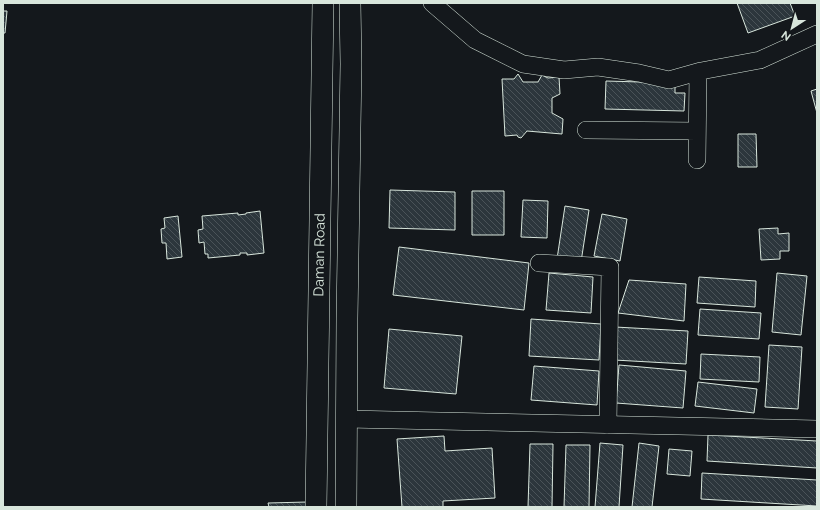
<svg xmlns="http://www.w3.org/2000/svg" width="820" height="510" font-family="Raleway,sans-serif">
<defs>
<pattern id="building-back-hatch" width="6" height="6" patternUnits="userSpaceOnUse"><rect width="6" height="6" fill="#2c363c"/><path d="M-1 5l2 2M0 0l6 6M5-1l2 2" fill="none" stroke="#4a5358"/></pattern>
</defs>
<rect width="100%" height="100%" fill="#14181c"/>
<path fill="url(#building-back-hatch)" stroke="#d8e6dc" d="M737,3H790L795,16L748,33Z
M3,11H7L5,33H3Z
M518,74L523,82H538L542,75L548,78L559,77L560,94L552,98V113L563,119L562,134L527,131L521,138L518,137L517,135L505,136L502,79H514Z
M606,81L675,83V93H685L684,111L605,109Z
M817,89V113L811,91Z
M738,134H756L757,167H738Z
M390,190L455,192V230L389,228Z
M472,191H504V235H472Z
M523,200L548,201L547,238L521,237Z
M565,206L589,210L581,262L557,259Z
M260,211L264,253L247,255V253H240V255L208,258V254H205L204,242L199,243L198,230L203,229L202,216L238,213V215L246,214V213Z
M602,214L627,219L620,261L594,256Z
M178,216L182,257L167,259L166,243H162L161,229L165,228L164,218Z
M778,228V234L789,233V251H780V259L761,260L759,229Z
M399,247L529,263L524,310L393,295Z
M549,273L593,277L591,313L546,310Z
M777,273L807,276L801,335L772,332Z
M699,277L756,281L755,307L697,303Z
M629,280L686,284L684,321L618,313Z
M700,309L761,313L759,339L698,335Z
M531,319L601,324L599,360L529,356Z
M615,327L688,331L686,364L614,360Z
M389,329L462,336L456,394L384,388Z
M769,345L802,347L798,409L765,407Z
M701,354L760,357L759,382L700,379Z
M619,365L686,371L683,408L616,403Z
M534,366L599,371L597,405L531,400Z
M698,382L757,389L754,413L695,406Z
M708,435L817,441V468L707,461Z
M444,436L445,451L492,448L495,498L443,501V507H402L397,439Z
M600,443L623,445L619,507H595Z
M639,443L659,446L652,507H632Z
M530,444H553L552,507H528Z
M566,445H590L589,507H564Z
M669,449L692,451L690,476L667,474Z
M702,473L817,480V506L701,499Z
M307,502V507H269L268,503Z"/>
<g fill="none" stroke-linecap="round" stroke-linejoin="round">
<g stroke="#d8e6dc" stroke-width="18">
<path id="minor" d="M432,3L475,40L523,64L564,70L598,67L639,73L669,80L701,71L760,60L817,34
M586,130L697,131
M697,160L698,72
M539,263L610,267L608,425
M347,419L817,429"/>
</g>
<g stroke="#d8e6dc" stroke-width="22">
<path id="major" d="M316,507L323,3
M346,507L347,319L351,64L350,3"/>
</g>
<use href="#minor" stroke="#14181c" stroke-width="17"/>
<use href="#major" stroke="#14181c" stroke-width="21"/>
</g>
<g text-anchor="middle" stroke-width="3" stroke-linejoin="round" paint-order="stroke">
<g font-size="14" fill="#d8e6dc" stroke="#14181c">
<text transform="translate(319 255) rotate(-89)" y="5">Daman Road</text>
</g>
</g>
<rect width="820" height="510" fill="none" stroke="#d8e6dc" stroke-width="8"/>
<g transform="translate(792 28) rotate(216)" stroke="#14181c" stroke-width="3" paint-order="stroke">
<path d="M0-3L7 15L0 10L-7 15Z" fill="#d8e6dc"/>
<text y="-6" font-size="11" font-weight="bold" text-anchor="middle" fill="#d8e6dc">N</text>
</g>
</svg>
